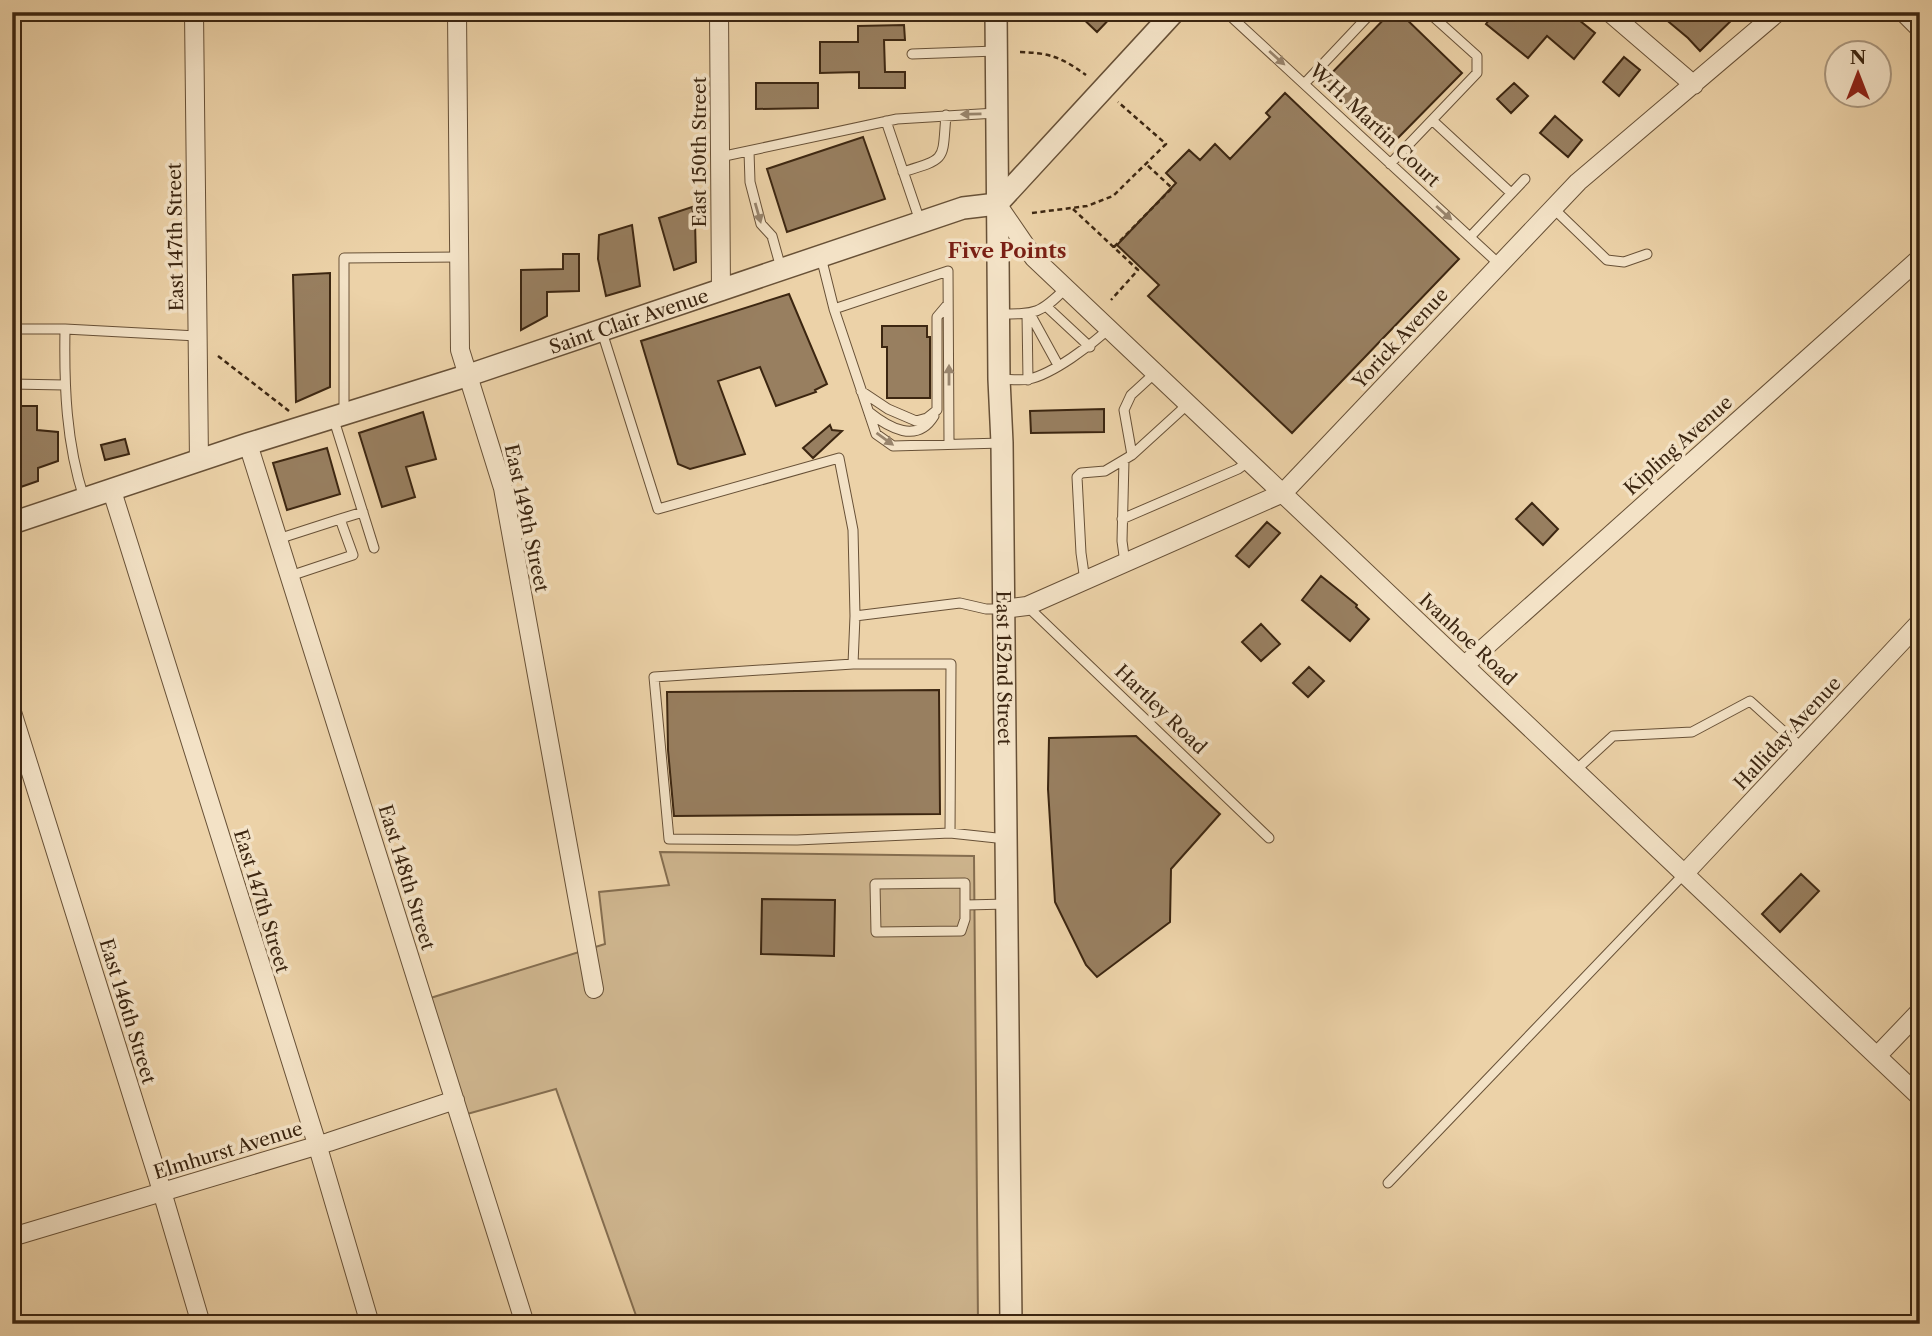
<svg xmlns="http://www.w3.org/2000/svg" width="1932" height="1336" font-family="'Libre Caslon Text',serif">
<rect width="100%" height="100%" fill="#ecd2a8"/>
<filter id="stains"><feTurbulence type="fractalNoise" baseFrequency=".00286" numOctaves="4"/><feColorMatrix values="0 0 0 0 .2 0 0 0 0 .09 0 0 0 0 .02 0 0 0 .5 -.17"/></filter>
<radialGradient id="worn" r=".72"><stop offset=".6" stop-color="#630" stop-opacity="0"/><stop offset="1" stop-color="#630" stop-opacity=".3"/></radialGradient>
<path fill="#ceb58e" stroke="#856e50" stroke-width="2" d="M660,852L974,856L978,1324H639L556,1089L460,1116L424,1000L605,944L599,892L669,885Z"/>
<path fill="#987f60" stroke="#3c2611" stroke-width="2" d="M1076,12H1116L1097,32Z
M1391,12H1399L1462,73L1390,146L1322,83Z
M1495,12H1569L1595,33L1574,59L1547,36L1528,58L1486,24Z
M1657,12H1740L1700,51L1688,38Z
M904,25L905,40H884L885,72H905V88H859V72L820,73V42H858V26Z
M1624,57L1640,70L1619,96L1603,82Z
M756,83H818V108L756,109Z
M1514,83L1528,96L1511,113L1497,99Z
M1285,93L1459,259L1292,433L1148,296L1159,285L1117,245L1176,183L1166,173L1189,150L1200,160L1215,144L1230,159L1270,117L1266,113Z
M1555,116L1582,140L1568,157L1540,133Z
M863,137L885,199L787,232L767,169Z
M692,207L695,221L696,262L674,270L659,218Z
M632,225L640,286L606,296L598,259L599,235Z
M563,254H579V291L547,292V316L521,330V270L563,269Z
M330,273V387L296,402L293,275Z
M789,294L827,384L815,390L816,392L776,406L760,367L718,381L745,454L690,469L678,464L641,341Z
M882,326H927V337H930V398H887V347H882Z
M12,406H37V430L58,432V461L38,468V481L12,490Z
M1104,409V432L1031,433L1030,411Z
M423,412L436,459L406,467L415,497L382,507L359,433Z
M830,425L832,430L842,431L813,458L803,448Z
M125,439L129,454L105,460L101,445Z
M327,448L340,494L287,510L273,463Z
M1532,503L1558,529L1543,545L1516,519Z
M1267,522L1280,533L1249,567L1236,556Z
M1321,576L1357,605L1356,607L1369,619L1350,641L1302,600Z
M1261,624L1280,644L1261,661L1242,642Z
M1309,667L1324,681L1308,697L1293,683Z
M939,690L940,814L674,816L668,750L667,692Z
M1136,736L1220,814L1171,869L1170,922L1097,977L1086,965L1055,902L1048,789L1049,738Z
M1801,874L1819,891L1780,932L1762,914Z
M762,899L835,900L834,956L761,954Z"/>
<g fill="none" stroke-linecap="round" stroke-linejoin="round">
<g stroke="#685137" stroke-width="11">
<path id="service" d="M1226,12L1499,264
M912,54L996,51
M1305,83L1372,12
M1432,120L1511,193
M886,121L920,221
M749,151L750,182L761,224L772,236L781,268
M720,157L897,119L996,113
M1390,164L1477,73V56L1428,12
M903,172C948,158 942,161 946,115
M1553,208L1607,260L1624,262L1647,254
M1470,237L1525,179
M821,257L834,309L876,434L893,446L1002,443
M1047,307L1090,347
M834,309L948,271L949,443
M1000,314C1036,314 1040,314 1066,288
M1027,314L1028,380
M1030,314L1058,365
M12,329H65
M602,332L658,509L839,458L853,530L855,616L960,603L986,609H1003
M1001,379C1009,379 1020,381 1029,379C1053,374 1091,345 1109,329
M12,384L64,385
M861,391L888,409L916,421L927,418L937,410V317L948,304
M869,412C889,428 917,444 934,416
M344,413V258L459,257
M333,417L374,548
M1132,455L1188,404
M1124,460L1122,541L1125,563
M84,498C66,443 64,386 65,329L197,336
M340,519L363,512
M1122,519L1238,469L1249,461
M278,539L340,519L353,555L290,576
M1085,581L1081,553L1077,477L1081,473L1105,471L1132,455L1124,410L1131,395L1155,373
M1027,606L1269,838
M855,616L853,664H951L950,833L1006,839
M853,664L654,677L669,839L797,840L950,833
M1576,770L1613,736L1692,732L1750,701L1802,748
M965,883V919L961,931L876,932L875,884Z
M966,905L1007,904
M1388,1183L1685,873"/>
</g>
<g stroke="#685137" stroke-width="20">
<path id="minor" d="M194,12L199,461
M457,12L460,350L503,488L594,989
M719,12L721,291
M1609,12L1694,85
M1903,12L1920,29
M997,204L1034,258L1920,1097
M248,444L525,1324
M112,491L317,1144L370,1324
M1003,609L1027,606L1283,493L1578,182L1778,12
M1465,665L1920,258
M12,712L158,1178L201,1324
M1685,873L1920,622
M1877,1056L1920,1011
M12,1237L329,1142L455,1100"/>
</g>
<g stroke="#685137" stroke-width="24">
<g id="tertiary">
<path id="s1" d="M996,12L999,379L1002,443L1011,1324"/>
<path id="s2" d="M12,523L248,444L469,375L963,208L997,204L1174,12"/>
</g>
</g>
<path stroke="#3c2611" stroke-width="2.5" stroke-dasharray="5 3.5" stroke-linecap="butt" d="M1020,52C1050,53 1061,57 1086,75
M1073,209L1138,270L1111,300
M1032,213L1087,206L1113,196L1166,144L1118,102
M1114,247L1172,188L1146,164
M218,356L289,411"/>
<use href="#service" stroke="#f3e2c6" stroke-width="9"/>
<use href="#minor" stroke="#f3e2c6" stroke-width="18"/>
<use href="#tertiary" stroke="#f3e2c6" stroke-width="21"/>
</g>
<defs><path id="oneway-solid" d="M-6-.8H1V-3.2L6.5 0L1 3.2V.8H-6Z" transform="scale(1.75)"/></defs>
<g fill="#98846c">
<use href="#oneway-solid" transform="translate(1277 58) rotate(42)"/>
<use href="#oneway-solid" transform="translate(971 114) rotate(179)"/>
<use href="#oneway-solid" transform="translate(758 213) rotate(74)"/>
<use href="#oneway-solid" transform="translate(1444 213) rotate(42)"/>
<use href="#oneway-solid" transform="translate(949 375) rotate(-90)"/>
<use href="#oneway-solid" transform="translate(885 439) rotate(36)"/>
</g>
<g text-anchor="middle" stroke-width="7" stroke-linejoin="round" paint-order="stroke">
<g font-size="19" fill="#3c2611" stroke="#f3e2c6">
<text transform="translate(1375 125) rotate(43)" y="7">W.H. Martin Court</text>
<text transform="translate(699 152) rotate(-90)" y="7">East 150th Street</text>
<text transform="translate(175 237) rotate(-91)" y="7">East 147th Street</text>
<text dy="7" stroke="none"><textPath href="#s2" startOffset="649">Saint Clair Avenue</textPath></text>
<text transform="translate(1400 338) rotate(-47)" y="7">Yorick Avenue</text>
<text transform="translate(1678 445) rotate(-42)" y="7">Kipling Avenue</text>
<text transform="translate(527 518) rotate(78)" y="7">East 149th Street</text>
<text transform="translate(1468 639) rotate(43)" y="7">Ivanhoe Road</text>
<text dy="7" stroke="none"><textPath href="#s1" startOffset="656">East 152nd Street</textPath></text>
<text transform="translate(1161 709) rotate(44)" y="7">Hartley Road</text>
<text transform="translate(1787 733) rotate(-47)" y="7">Halliday Avenue</text>
<text transform="translate(407 877) rotate(73)" y="7">East 148th Street</text>
<text transform="translate(262 901) rotate(73)" y="7">East 147th Street</text>
<text transform="translate(128 1011) rotate(73)" y="7">East 146th Street</text>
<text transform="translate(228 1150) rotate(-17)" y="7">Elmhurst Avenue</text>
</g>
<g font-size="21" font-weight="bold" fill="#7a1f14" stroke="#f3e2c6">
<text x="1007" y="258">Five Points</text>
</g>
</g>
<rect width="1932" height="1336" fill="none" stroke="#ecd2a8" stroke-width="42"/>
<rect x="14" y="14" width="1904" height="1308" fill="none" stroke="#3c2611" stroke-width="3.5"/>
<rect x="21" y="21" width="1890" height="1294" fill="none" stroke="#3c2611" stroke-width="2"/>
<g transform="translate(1858 74)"><circle r="33" fill="#f3e2c6" stroke="#aa977e" stroke-width="2"/>
<path d="M0-5L12 26L0 18L-12 26Z" fill="#8f2418"/>
<text y="-10" font-size="19" font-weight="bold" text-anchor="middle" fill="#3c2611">N</text>
</g>
<rect width="100%" height="100%" filter="url(#stains)"/>
<rect width="100%" height="100%" fill="url(#worn)"/>
</svg>
